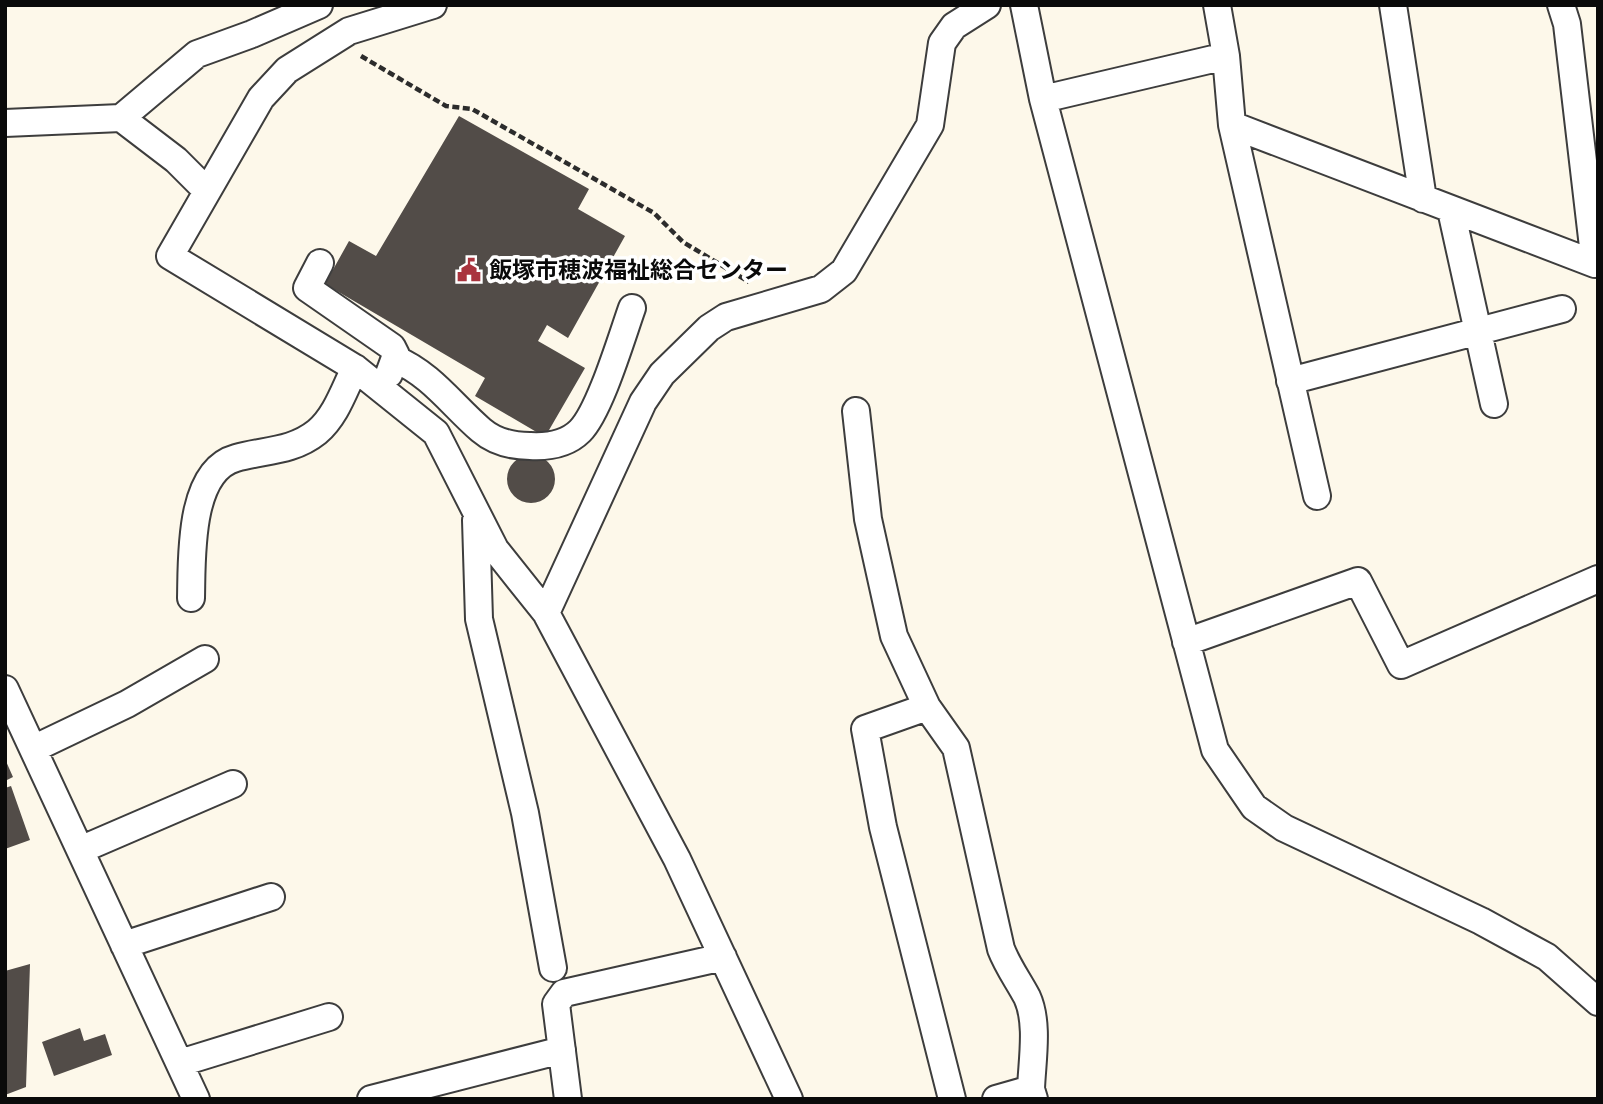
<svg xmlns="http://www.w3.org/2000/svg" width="1603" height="1104" font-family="Spectral,'Noto Sans JP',serif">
<rect width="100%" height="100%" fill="#fdf8ea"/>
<path fill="#524c48" d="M459,116L589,189L578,209L625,236L568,338L547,325L538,341L585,368L545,437L475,396L485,378L325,284L349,241L376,256Z
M507 479a24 24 0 1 1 48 0a24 24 0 1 1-48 0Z
M5,759L13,777L5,781Z
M11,786L30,840L5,849V788Z
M30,964L26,1087L5,1095V971Z
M80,1028L84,1041L105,1034L112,1055L54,1076L42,1042Z"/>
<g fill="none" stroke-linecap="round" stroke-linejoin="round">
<g stroke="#3d3d3d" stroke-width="30">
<path id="minor" d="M433,5L349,31L287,70L261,98L170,256L355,368L436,433L495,549L546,613L677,859L789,1099
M1024,5L1043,99L1215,750L1254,807L1284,828L1481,921L1547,957L1598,1002
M1217,5L1226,56L1232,125L1595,264L1567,24L1561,5
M1393,5L1423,199
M1043,99L1226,56
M121,118L197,54L252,34L319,5
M5,123L121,118L176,160L207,191
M1232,125L1317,496
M1451,210L1494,404
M320,263L307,288L392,347L396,355L389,374
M395,359C431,374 452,405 481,430C495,442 512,446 530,446C548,447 567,444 580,431C600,411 622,336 632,308
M1290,381L1562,309
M856,411L868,519L894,636L927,707L956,748L1001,949C1008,967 1018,980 1027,997C1039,1023 1032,1061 1031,1089L1034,1099
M476,520L479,619L525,813L553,968
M191,598C192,560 188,471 236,458C264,450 292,452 317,432C336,416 344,390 355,368
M546,613L643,402L662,374L709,328L726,317L821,289L844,271L930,125L942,43L954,26L987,5
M1186,642L1358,581L1401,665L1598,579
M5,689L196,1099
M927,707L865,729L883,827L952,1099
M33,749L127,704L205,659
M80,850L233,784
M124,945L271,897
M180,1063L329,1017
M371,1099L562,1050
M568,1099L556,1004L564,993L723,957
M996,1099L1031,1089"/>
</g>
<path stroke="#2c2c2c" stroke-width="4.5" stroke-dasharray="7 3.5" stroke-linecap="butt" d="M361,56L446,106L472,109L654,213L683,242L749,282"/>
<use href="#minor" stroke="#fff" stroke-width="26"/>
</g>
<defs>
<g id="civic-bare" transform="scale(1.89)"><path d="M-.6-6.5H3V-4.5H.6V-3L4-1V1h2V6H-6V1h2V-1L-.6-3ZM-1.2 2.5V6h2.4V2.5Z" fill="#a9343e" stroke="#fff" stroke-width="2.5" paint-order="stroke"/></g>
</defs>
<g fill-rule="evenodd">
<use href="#civic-bare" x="469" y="270"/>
</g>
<g text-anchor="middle" stroke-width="7" stroke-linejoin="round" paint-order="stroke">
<g font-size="23" font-weight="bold" fill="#0a0a0a" stroke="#fff" text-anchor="start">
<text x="489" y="278">飯塚市穂波福祉総合センター</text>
</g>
</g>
<rect width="1603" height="1104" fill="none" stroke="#0a0a0a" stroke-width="14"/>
</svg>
